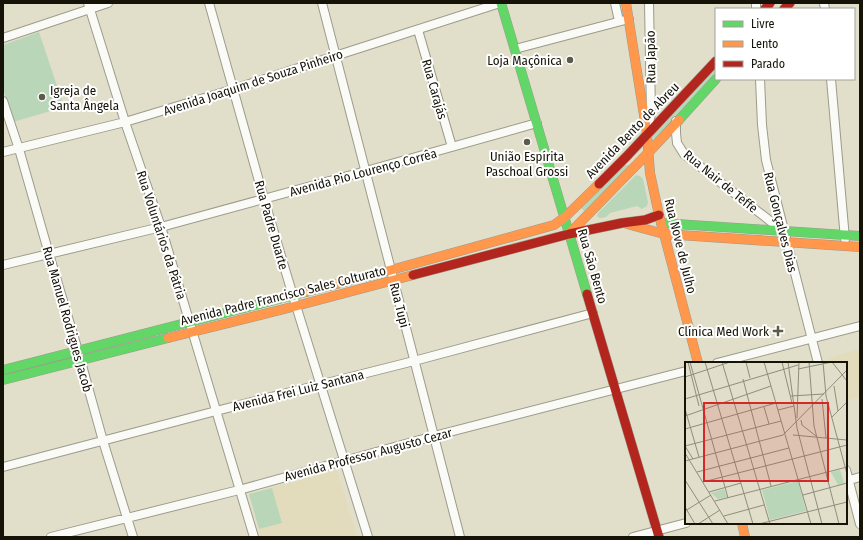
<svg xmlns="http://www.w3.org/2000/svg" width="863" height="540" font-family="'Fira Sans Condensed',sans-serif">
<rect width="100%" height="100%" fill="#e1deca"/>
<path fill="#e2dcbc" d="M860,349V397L846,401V363H829L828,358Z
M337,470L357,537H261L249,494Z"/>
<path fill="#b9d7b8" d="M39,32L64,107L13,122L3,88V45Z
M716,68V77L654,140L653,135Z
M623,165H628L631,166L586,213L581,208Z
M636,175L640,176L643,179L648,202L647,206L642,209L637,206L610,213L606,217L601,218H599L597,216L598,213Z
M272,488L282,523L259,529L249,494Z"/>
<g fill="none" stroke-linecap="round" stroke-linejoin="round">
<g stroke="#9d9b8c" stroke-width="10">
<path id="street" d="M88,3L125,122L161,227L254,537
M209,3L264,199L293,296L368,537
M322,3L460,537
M615,3L619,21
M756,3V9
M824,3L825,9
M418,30L452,147
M3,38L108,3
M515,49L629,19
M760,79L762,125L766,160L818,363
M831,79L845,239
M3,101L19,149L49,254L78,351L103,441L133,537
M676,121V133L677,143L684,154L783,231
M648,127L651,114L649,3
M3,152L125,122L234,89L335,56L500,3
M3,265L161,227L366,171L537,123
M717,363L860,326
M3,467L216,411L414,361L593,313
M846,470L860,524
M846,481L860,477
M51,537L239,490L434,436L686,371
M633,537L686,523"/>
</g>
<g stroke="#9d9b8c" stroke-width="10">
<path id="fast" d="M501,3L587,294
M679,120L716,79
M661,223L860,236
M3,370L306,292
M3,380L168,338"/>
</g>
<g stroke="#9d9b8c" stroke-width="10">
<path id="slow" d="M626,3L647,134L650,173L659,215L698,363
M627,224L664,234L860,247
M569,234L649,152L679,120
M306,292L391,270L554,225L565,217L599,184
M168,338L296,306L413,275
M742,523L745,537"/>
</g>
<g stroke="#9d9b8c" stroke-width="10">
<path id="jam" d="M765,9L770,3
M784,9L790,3
M599,184L627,156L716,61
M413,275L569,234L622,223L645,220L659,215
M587,294L659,537"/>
</g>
<use href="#street" stroke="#fafaf7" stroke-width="8"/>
<use href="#fast" stroke="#63d668" stroke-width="9"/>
<use href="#slow" stroke="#ff974d" stroke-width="9"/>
<use href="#jam" stroke="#b3261e" stroke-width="9"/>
</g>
<g fill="#5c5a4b" stroke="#fff" stroke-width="1.5">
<circle cx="570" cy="60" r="4"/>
<circle cx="42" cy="97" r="4"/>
<circle cx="527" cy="142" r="4"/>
<path d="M776 325h4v4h4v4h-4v4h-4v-4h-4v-4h4z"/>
</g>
<g text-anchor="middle" stroke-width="4" stroke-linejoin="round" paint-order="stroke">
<g font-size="13" fill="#151307" stroke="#fff">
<text transform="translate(650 57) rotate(-91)" y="5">Rua Japão</text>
<text transform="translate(253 82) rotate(-18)" y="5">Avenida Joaquim de Souza Pinheiro</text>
<text transform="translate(435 89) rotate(74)" y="5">Rua Carajás</text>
<text transform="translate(632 130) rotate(-46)" y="5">Avenida Bento de Abreu</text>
<text transform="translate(363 172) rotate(-15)" y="5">Avenida Pio Lourenço Corrêa</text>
<text transform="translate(721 181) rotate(39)" y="5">Rua Nair de Teffe</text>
<text transform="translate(781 222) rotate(76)" y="5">Rua Gonçalves Dias</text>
<text transform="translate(272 225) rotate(74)" y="5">Rua Padre Duarte</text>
<text transform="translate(162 235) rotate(72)" y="5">Rua Voluntários da Pátria</text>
<text transform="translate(681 246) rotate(76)" y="5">Rua Nove de Julho</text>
<text transform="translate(593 266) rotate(74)" y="5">Rua São Bento</text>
<text transform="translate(283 295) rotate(-14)" y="5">Avenida Padre Francisco Sales Colturato</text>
<text transform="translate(400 305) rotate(76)" y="5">Rua Tupi</text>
<text transform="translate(68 319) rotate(74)" y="5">Rua Manuel Rodrigues Jacob</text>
<text transform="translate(298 390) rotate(-14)" y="5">Avenida Frei Luiz Santana</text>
<text transform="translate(368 454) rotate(-15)" y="5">Avenida Professor Augusto Cezar</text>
</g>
<g font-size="13" fill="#151307" stroke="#fff" text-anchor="end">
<text x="562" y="65">Loja Maçônica</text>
<text x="50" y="95" text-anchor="start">Igreja de<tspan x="50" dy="15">Santa Ângela</tspan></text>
<text x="527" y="161" text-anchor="middle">União Espírita<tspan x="527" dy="15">Paschoal Grossi</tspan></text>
<text x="769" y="336">Clínica Med Work</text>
</g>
</g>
<g transform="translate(685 362)">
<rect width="162" height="162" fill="#e1deca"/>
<path d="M155,108L159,121L153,123L146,110ZM113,119L121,149L85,158L77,128ZM39,127L42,135L33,137L26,131Z" fill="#b9d7b8"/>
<path fill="none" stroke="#8f8d7c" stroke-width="1" d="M3,0L14,44M5,0L43,136M20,0L68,162M37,0L85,162M61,0L65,16M79,0L126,162M97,0L107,41M103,0L112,66L137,162M124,0L129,64L154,162M138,0L141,34L162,112M147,0L162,19M113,7L147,0M0,15L45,0M58,17L86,124M149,24L153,49M106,34L139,32M0,37L113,3M137,37L141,76M79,45L84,62M0,47L14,95M93,48L109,44M0,54L86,24M147,55L162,40M112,56L114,0M116,58L117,63L131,74M0,67L91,41M108,73L162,78M0,84L96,59M0,84L8,97M0,91L43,162M0,99L98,73L162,8M12,110L104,86M0,118L28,162M18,120L162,83M24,130L56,121M118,133L162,121M30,139L162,105M0,145L10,162M0,149L26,133M39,154L79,143M13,162L35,148M74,162L162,140"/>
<path fill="#d62828" fill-opacity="0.15" stroke="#d62828" stroke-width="2" d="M19,41H143V119H19Z"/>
<rect width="162" height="162" fill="none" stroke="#151307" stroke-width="2"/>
</g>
<rect width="863" height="540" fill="none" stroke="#151307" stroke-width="8"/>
<rect x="715" y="8" width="140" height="72" fill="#ffffff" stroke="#a1a19c"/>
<rect x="723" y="21" width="20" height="6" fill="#63d668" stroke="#a1a19c"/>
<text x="751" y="28" font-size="12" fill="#151307">Livre</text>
<rect x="723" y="41" width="20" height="6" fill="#ff974d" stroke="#a1a19c"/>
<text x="751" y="48" font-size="12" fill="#151307">Lento</text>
<rect x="723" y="61" width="20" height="6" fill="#b3261e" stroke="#a1a19c"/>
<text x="751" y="68" font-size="12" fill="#151307">Parado</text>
</svg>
